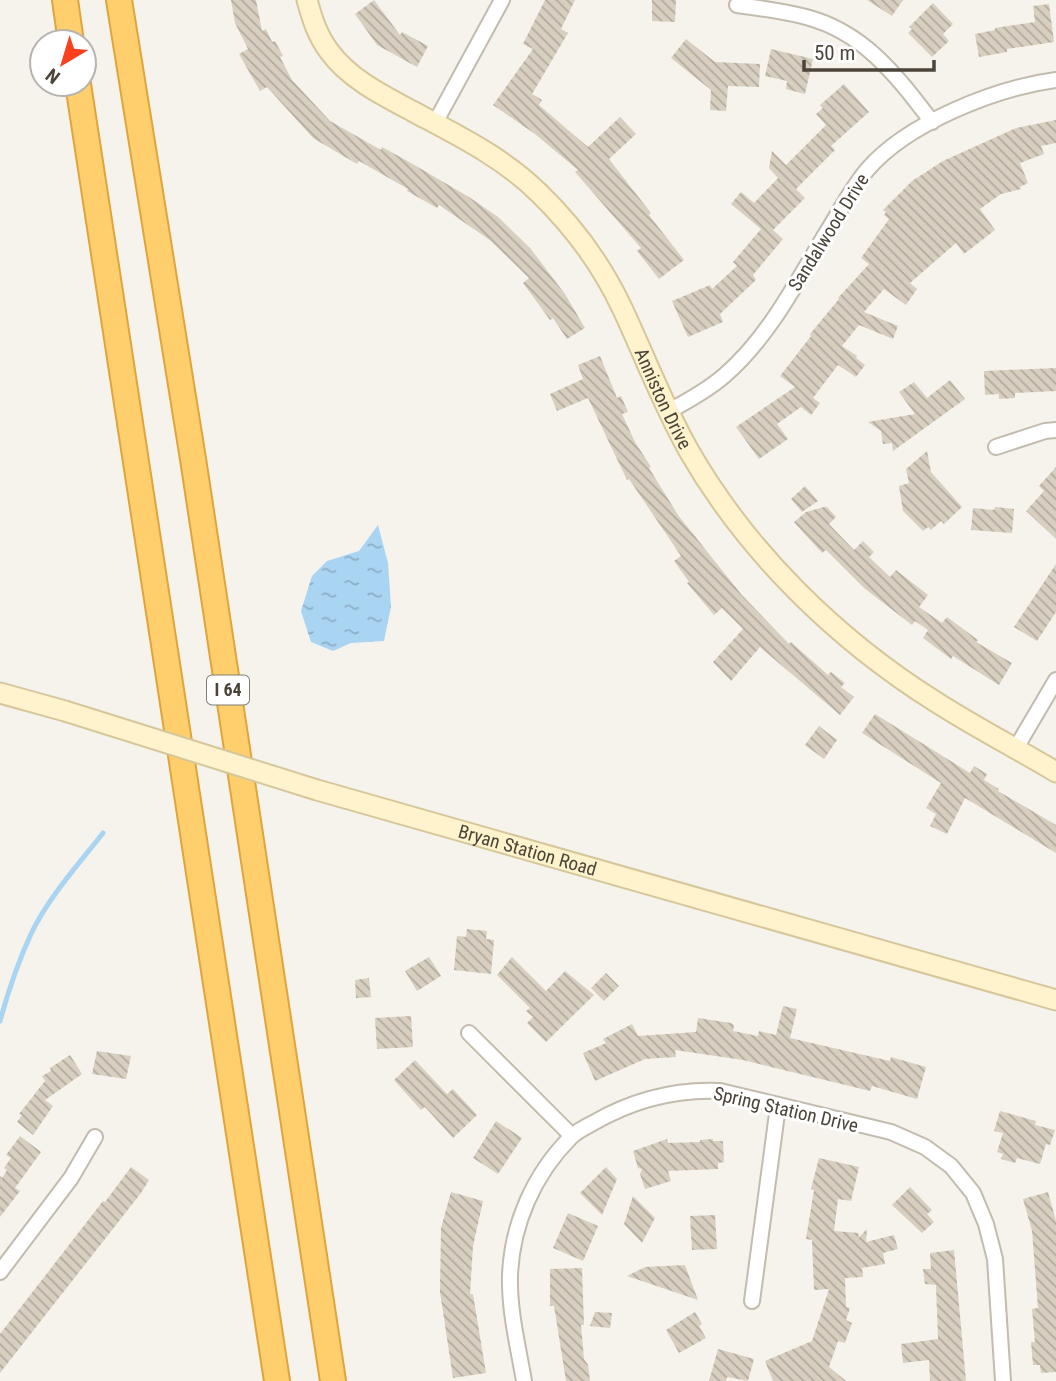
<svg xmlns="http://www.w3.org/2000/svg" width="1056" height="1381" font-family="'Roboto Condensed',sans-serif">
<defs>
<pattern id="water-ripples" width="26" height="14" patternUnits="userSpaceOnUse" patternTransform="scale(1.75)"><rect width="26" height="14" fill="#a9d4f2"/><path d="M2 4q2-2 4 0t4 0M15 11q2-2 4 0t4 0" fill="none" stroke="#8caec5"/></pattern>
<pattern id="building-back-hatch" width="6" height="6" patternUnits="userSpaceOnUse" patternTransform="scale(1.75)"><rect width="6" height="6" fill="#d8cfc1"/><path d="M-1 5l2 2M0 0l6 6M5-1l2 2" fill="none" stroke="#b1aa9e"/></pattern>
</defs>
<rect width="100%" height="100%" fill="#f6f3ec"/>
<path fill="url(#water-ripples)" d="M378,525L388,563L391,607L384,641L351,643L333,651L311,642L301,611L312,576L327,561L359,551Z"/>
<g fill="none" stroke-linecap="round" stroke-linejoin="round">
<path stroke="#a9d4f2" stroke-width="5" d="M0,1021C8,992 18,962 31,934C48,898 78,865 103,833"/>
</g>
<path fill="url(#building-back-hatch)" d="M231,0H256L262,31L266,29L272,42L275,41L283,56L280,57L292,80L330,121L381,150L382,147L411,163L469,197L498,217L530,248L565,294L585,328L567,339L553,318L550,320L523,283L529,278L491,241L439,205L437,208L407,191L408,189L359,161L357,164L313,138L267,87L260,91L239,54L248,49L235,23Z
M374,0L400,35L402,32L428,46L417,67L377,45L355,14Z
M545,0H575L561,29L568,33L532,94L542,100L539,105L588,147L620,117L636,134L609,159L651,213L649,215L684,260L659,279L637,251L641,248L575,172L578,170L535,134L493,105L533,49L523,44Z
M652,0H676L675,22L652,21Z
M867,0H903L892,16Z
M933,3L953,24L943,34L949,41L932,57L908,33L912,29L909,27Z
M1049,4L1054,42L1007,49V52L979,57L975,34L995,30V28L1035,22L1033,6Z
M686,39L715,62L760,64L759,87L728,86L726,111L710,110L711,90L671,58Z
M771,49L813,59L805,94L786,89L787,81L765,76Z
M844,84L869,112L831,146L835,150L796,189L805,198L773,230L783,239L753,275L756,280L720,314L723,322L688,337L672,301L710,285L712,289L737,266L733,262L761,229L731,204L741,192L754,203L778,178L769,168L772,151L786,165L826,125L816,114L823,108L820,105Z
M1056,120V143L1041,146L1044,154L1020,163L1028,183L1020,187L1021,189L1001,194L980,209L995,230L964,254L956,243L910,283L917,289L906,305L884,289L864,312L898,326L893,339L859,325L842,346L857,356L856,358L865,365L856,377L838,365L813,398L820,403L811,415L801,407L777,424L788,439L759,459L736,427L795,387L780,376L811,336L810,334L839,299L838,298L869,264L861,258L889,219L884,215L886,212L883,210L912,181L943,161L1016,128Z
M600,356L617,398L621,396L628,412L622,414L635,442L651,467L649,468L678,515L741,594L789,644L791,642L828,675L831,672L845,683L841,687L854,697L840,715L760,647L731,681L713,662L743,629L722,608L714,615L687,583L689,582L674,561L681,556L629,479L627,480L588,398L557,411L550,394L583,379L578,365Z
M1056,368V391L1015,393V398L999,399V394L985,395L984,371Z
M950,380L965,399L893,451L892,443L883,444L881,431L868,422L915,414L899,392L914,382L927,398Z
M927,451L931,472L962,507L944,524L941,521L931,530L928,527L923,531L903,511L899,486L909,483L906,469Z
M1056,467V539L1026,511L1044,491L1039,486Z
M805,486L818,501L802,512L791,499Z
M824,507H827L836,517L829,524L854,550L863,541L874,552L869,557L890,577L896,570L928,595L919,607L942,623L947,617L978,640L976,642L1012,663L999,685L953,656L951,659L923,638L928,630L915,621L912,625L864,588L826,550L822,553L794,522L806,512Z
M995,507L1014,509L1012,533L971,530L973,508L994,510Z
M1056,564V612L1037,641L1014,627Z
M875,714L970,773L974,766L987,774L984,780L999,789L998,791L1056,825V853L965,798L947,834L930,826L936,814L926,808L941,783L862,733Z
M819,726L837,740L824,759L805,745Z
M467,929L487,931L486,939L494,940L491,974L454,970L457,936L466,937Z
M429,957L441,976L417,991L405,971Z
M512,957L546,991L565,971L594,995L546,1042L527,1023L533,1017L526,1011L530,1008L497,975Z
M606,973L619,986L604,1001L591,988Z
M369,978L371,997L356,998L355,980Z
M783,1006L797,1009L790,1038L890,1061L891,1057L926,1067L917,1099L872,1086L870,1091L743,1060L675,1050L676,1057L645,1059L595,1081L583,1053L606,1043L603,1039L632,1024L638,1036L696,1032L698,1018L731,1023L734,1025L733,1031L758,1036L759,1031L776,1035Z
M411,1016L413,1047L377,1049L375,1018Z
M97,1051L131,1056L126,1079L92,1074Z
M70,1055L82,1074L45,1100L53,1106L33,1135L17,1122L22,1115L19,1114L45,1081L42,1076L51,1071L50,1068Z
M415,1060L447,1094L453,1089L477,1115L453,1138L425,1107L421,1110L394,1080Z
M1000,1111L1036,1121L1035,1125L1055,1130L1050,1145L1046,1144L1040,1164L1017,1158L1015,1163L1001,1159L1003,1154L997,1152L1003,1133L994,1131Z
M496,1121L522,1138L498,1174L473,1158Z
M20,1136L41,1152L15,1188L20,1191L0,1217V1176L2,1178L7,1170L4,1168L11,1158L6,1155Z
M667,1139L668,1143L700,1142V1140L713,1139V1141H723L724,1162L718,1163V1169L668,1171L671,1181L645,1189L640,1174L642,1169L638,1168L633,1151Z
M819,1158L859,1167L851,1201L838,1199L834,1231L859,1233L858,1238L867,1229L866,1242L894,1235L898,1249L883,1253L885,1264L862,1268L863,1277L845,1278L846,1307L850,1308L846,1320L852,1323L845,1343L838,1341L829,1367L846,1381H773L765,1361L812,1341L829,1289L814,1290L812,1240L806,1239L814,1190L811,1189Z
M131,1167L149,1180L141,1193L0,1373V1334L103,1201L105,1202Z
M606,1167L617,1179L602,1215L580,1193Z
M910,1187L932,1210L927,1214L934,1222L922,1233L892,1205Z
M451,1192L483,1201L473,1246L470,1294H473L486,1373L453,1378L440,1292L441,1228Z
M1048,1192L1056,1221V1372L1041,1373L1040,1365H1033L1031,1342H1035L1032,1309L1038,1308L1032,1231L1023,1199Z
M633,1196L655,1218L642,1243L624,1224Z
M568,1213L598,1226L583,1261L553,1248Z
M715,1215L717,1249L692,1250L690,1216Z
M954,1250L966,1381H930L929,1360L903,1363L901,1344L938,1339L936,1285L925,1284L923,1269H931L930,1253Z
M685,1265L698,1300L627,1276L645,1267Z
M582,1268L584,1325H581L584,1359L588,1365L590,1381H566L554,1306H550V1269Z
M595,1312L612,1313L610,1328L590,1326Z
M695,1312L702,1324L699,1326L706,1338L679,1353L666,1330Z
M718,1349L754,1359L748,1381L727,1377L726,1381H709Z"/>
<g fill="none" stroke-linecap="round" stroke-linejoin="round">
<g stroke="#c2bbae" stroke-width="18">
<path id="street" d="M737,5C760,8 783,11 806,17C864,32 897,76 932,122
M435,123L502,0
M667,412C688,401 708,390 725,375C769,337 797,281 827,232C840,211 851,189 867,170C907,123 996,88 1056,80
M996,447L1045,431L1056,430
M1016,748L1056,680
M469,1033L572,1136
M0,1272L71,1178L95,1137
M752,1301L778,1106
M524,1381C518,1346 509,1311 510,1275C512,1224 534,1174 571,1137C577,1131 586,1127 593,1123C633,1100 675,1089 720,1091L891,1132L925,1147L951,1166L973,1193L986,1224L995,1259L1003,1381"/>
</g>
<g stroke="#d6c79b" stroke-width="23">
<g id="secondary">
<path id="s1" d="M307,0C312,18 317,35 329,51C349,79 384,96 414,112C457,135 504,158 539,193C573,226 603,267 623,310C645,357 663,405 689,451C747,552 837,640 936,702C975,727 1016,748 1056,772"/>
<path d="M0,693L65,711"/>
<path id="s2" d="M317,790L1056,1000"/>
</g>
</g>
<g stroke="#e0a43c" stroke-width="28">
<path id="highway" d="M65,0L71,42
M119,0L193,459L333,1381
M78,84L277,1381"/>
</g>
<use href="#street" stroke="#fff" stroke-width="14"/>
<use href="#secondary" stroke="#fff3cd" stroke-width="19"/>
<use href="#highway" stroke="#ffcf6e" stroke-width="24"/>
<g stroke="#d6c79b" stroke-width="23" stroke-linecap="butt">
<path id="secondary-bridge" d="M65,711L317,790"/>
</g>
<use href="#secondary-bridge" stroke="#fff3cd" stroke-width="19"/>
</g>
<g text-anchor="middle" stroke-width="6" stroke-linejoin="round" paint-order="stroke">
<rect fill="#fff" stroke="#817c74" stroke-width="2" x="207" y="675.5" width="42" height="29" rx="5"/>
<g font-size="18" font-weight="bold" fill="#4b4439">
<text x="228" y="696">I 64</text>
</g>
<g font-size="19" fill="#4b4439" stroke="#fff">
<text transform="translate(828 232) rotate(-58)" y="7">Sandalwood Drive</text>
<text dy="7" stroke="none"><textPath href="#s1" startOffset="553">Anniston Drive</textPath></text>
<text dy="7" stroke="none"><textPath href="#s2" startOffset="219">Bryan Station Road</textPath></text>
<text transform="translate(786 1109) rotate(13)" y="7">Spring Station Drive</text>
</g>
</g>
<g transform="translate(63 63) rotate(218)"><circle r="33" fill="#ffffff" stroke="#b7b4b0" stroke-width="2"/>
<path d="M0-5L12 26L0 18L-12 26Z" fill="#fc3f1d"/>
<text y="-10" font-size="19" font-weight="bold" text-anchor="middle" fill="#4b4439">N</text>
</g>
<path d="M804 60v10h130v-10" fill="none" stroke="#4b4439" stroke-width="3.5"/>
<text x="814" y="60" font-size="21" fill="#4b4439" stroke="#ffffff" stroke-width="5" paint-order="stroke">50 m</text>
</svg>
